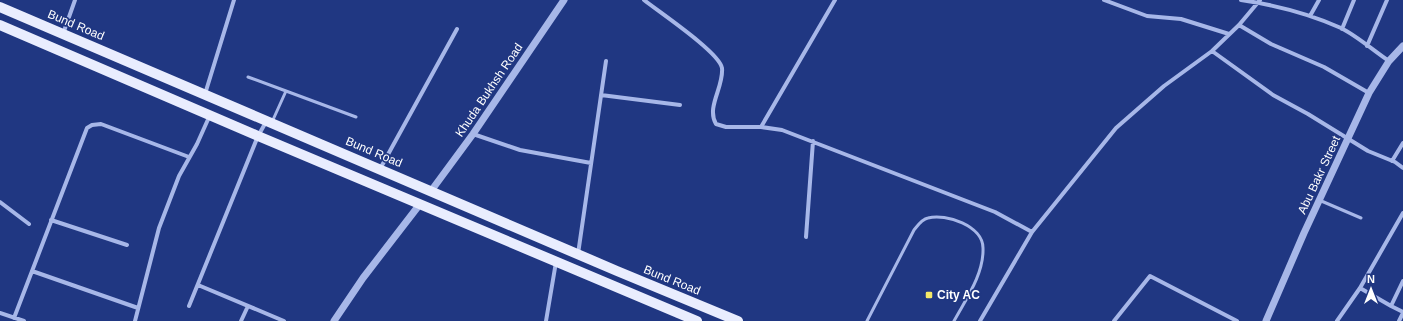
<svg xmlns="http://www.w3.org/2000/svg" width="1403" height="321" font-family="Helvetica,sans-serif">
<rect width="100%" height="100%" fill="#203782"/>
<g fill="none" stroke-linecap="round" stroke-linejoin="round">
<path stroke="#a7b7e8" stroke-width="3" d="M248,77L286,91L272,122
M286,91L356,117
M1319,200L1361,218
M867,321L914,230C918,225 922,219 928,218C946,213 983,226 983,248C984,274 966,299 954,321"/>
<path stroke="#a7b7e8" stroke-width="4" d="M644,0C659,12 719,52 722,68C724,87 706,107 716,124L726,127H761L782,130L995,212L1032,232
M1104,0L1147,16L1181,19L1229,34
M1241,0C1275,5 1310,14 1341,28C1357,36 1374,51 1389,61
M1310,16L1319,0
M1239,25L1271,44L1324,67L1369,93
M1342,29L1354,0
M63,34L75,0
M1367,46L1387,0
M1212,51L1273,95L1308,114L1368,151L1395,162L1403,168
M205,94L234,0
M601,95L680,105
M761,127L835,0
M473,134L520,150L591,163
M1392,161L1403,143
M380,169L457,29
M0,202L29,224
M1403,213L1360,288L1391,306L1403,281
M51,220L127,245
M806,237L813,141
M578,254L606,61
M32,271L138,308
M198,285L284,321
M189,306L258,136L266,122
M1391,306L1403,312
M0,313L24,321
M14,318L87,128L92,125L101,124L189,157
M135,321L159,228L179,176L197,144L210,115
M241,321L248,306
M546,321L556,262
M980,321L1032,232L1116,128L1164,86L1212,51L1239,25L1260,0
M1114,321L1150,276L1237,321
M1337,321L1360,288
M1399,321L1403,313"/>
<path stroke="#a7b7e8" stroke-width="7" d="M431,191L473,134L564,0
M334,321L363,278L420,204
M1266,321L1304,233L1369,93L1389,61L1403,46"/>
<path stroke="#e9edfe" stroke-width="10" d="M0,7L617,271L738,321
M0,25L258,136L697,321"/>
</g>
<rect fill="#f5e968" stroke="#203782" stroke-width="1.5" x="925" y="291" width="8" height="8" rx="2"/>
<g text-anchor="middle" stroke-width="3.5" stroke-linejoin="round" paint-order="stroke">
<g font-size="12" fill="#fff" stroke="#203782">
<text transform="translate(76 25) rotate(23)" y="4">Bund Road</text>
<text transform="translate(489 90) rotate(-56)" y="4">Khuda Bukhsh Road</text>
<text transform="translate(374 152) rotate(23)" y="4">Bund Road</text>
<text transform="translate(1319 175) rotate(-65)" y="4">Abu Bakr Street</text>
<text transform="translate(672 280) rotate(22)" y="4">Bund Road</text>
</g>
<g font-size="12" font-weight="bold" fill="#fff" stroke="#203782" text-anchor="start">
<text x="937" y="299">City AC</text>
</g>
</g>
<g transform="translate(1371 289)" stroke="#203782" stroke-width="3" paint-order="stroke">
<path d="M0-3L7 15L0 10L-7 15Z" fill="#ffffff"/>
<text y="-6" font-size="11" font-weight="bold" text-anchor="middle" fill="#ffffff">N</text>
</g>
</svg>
